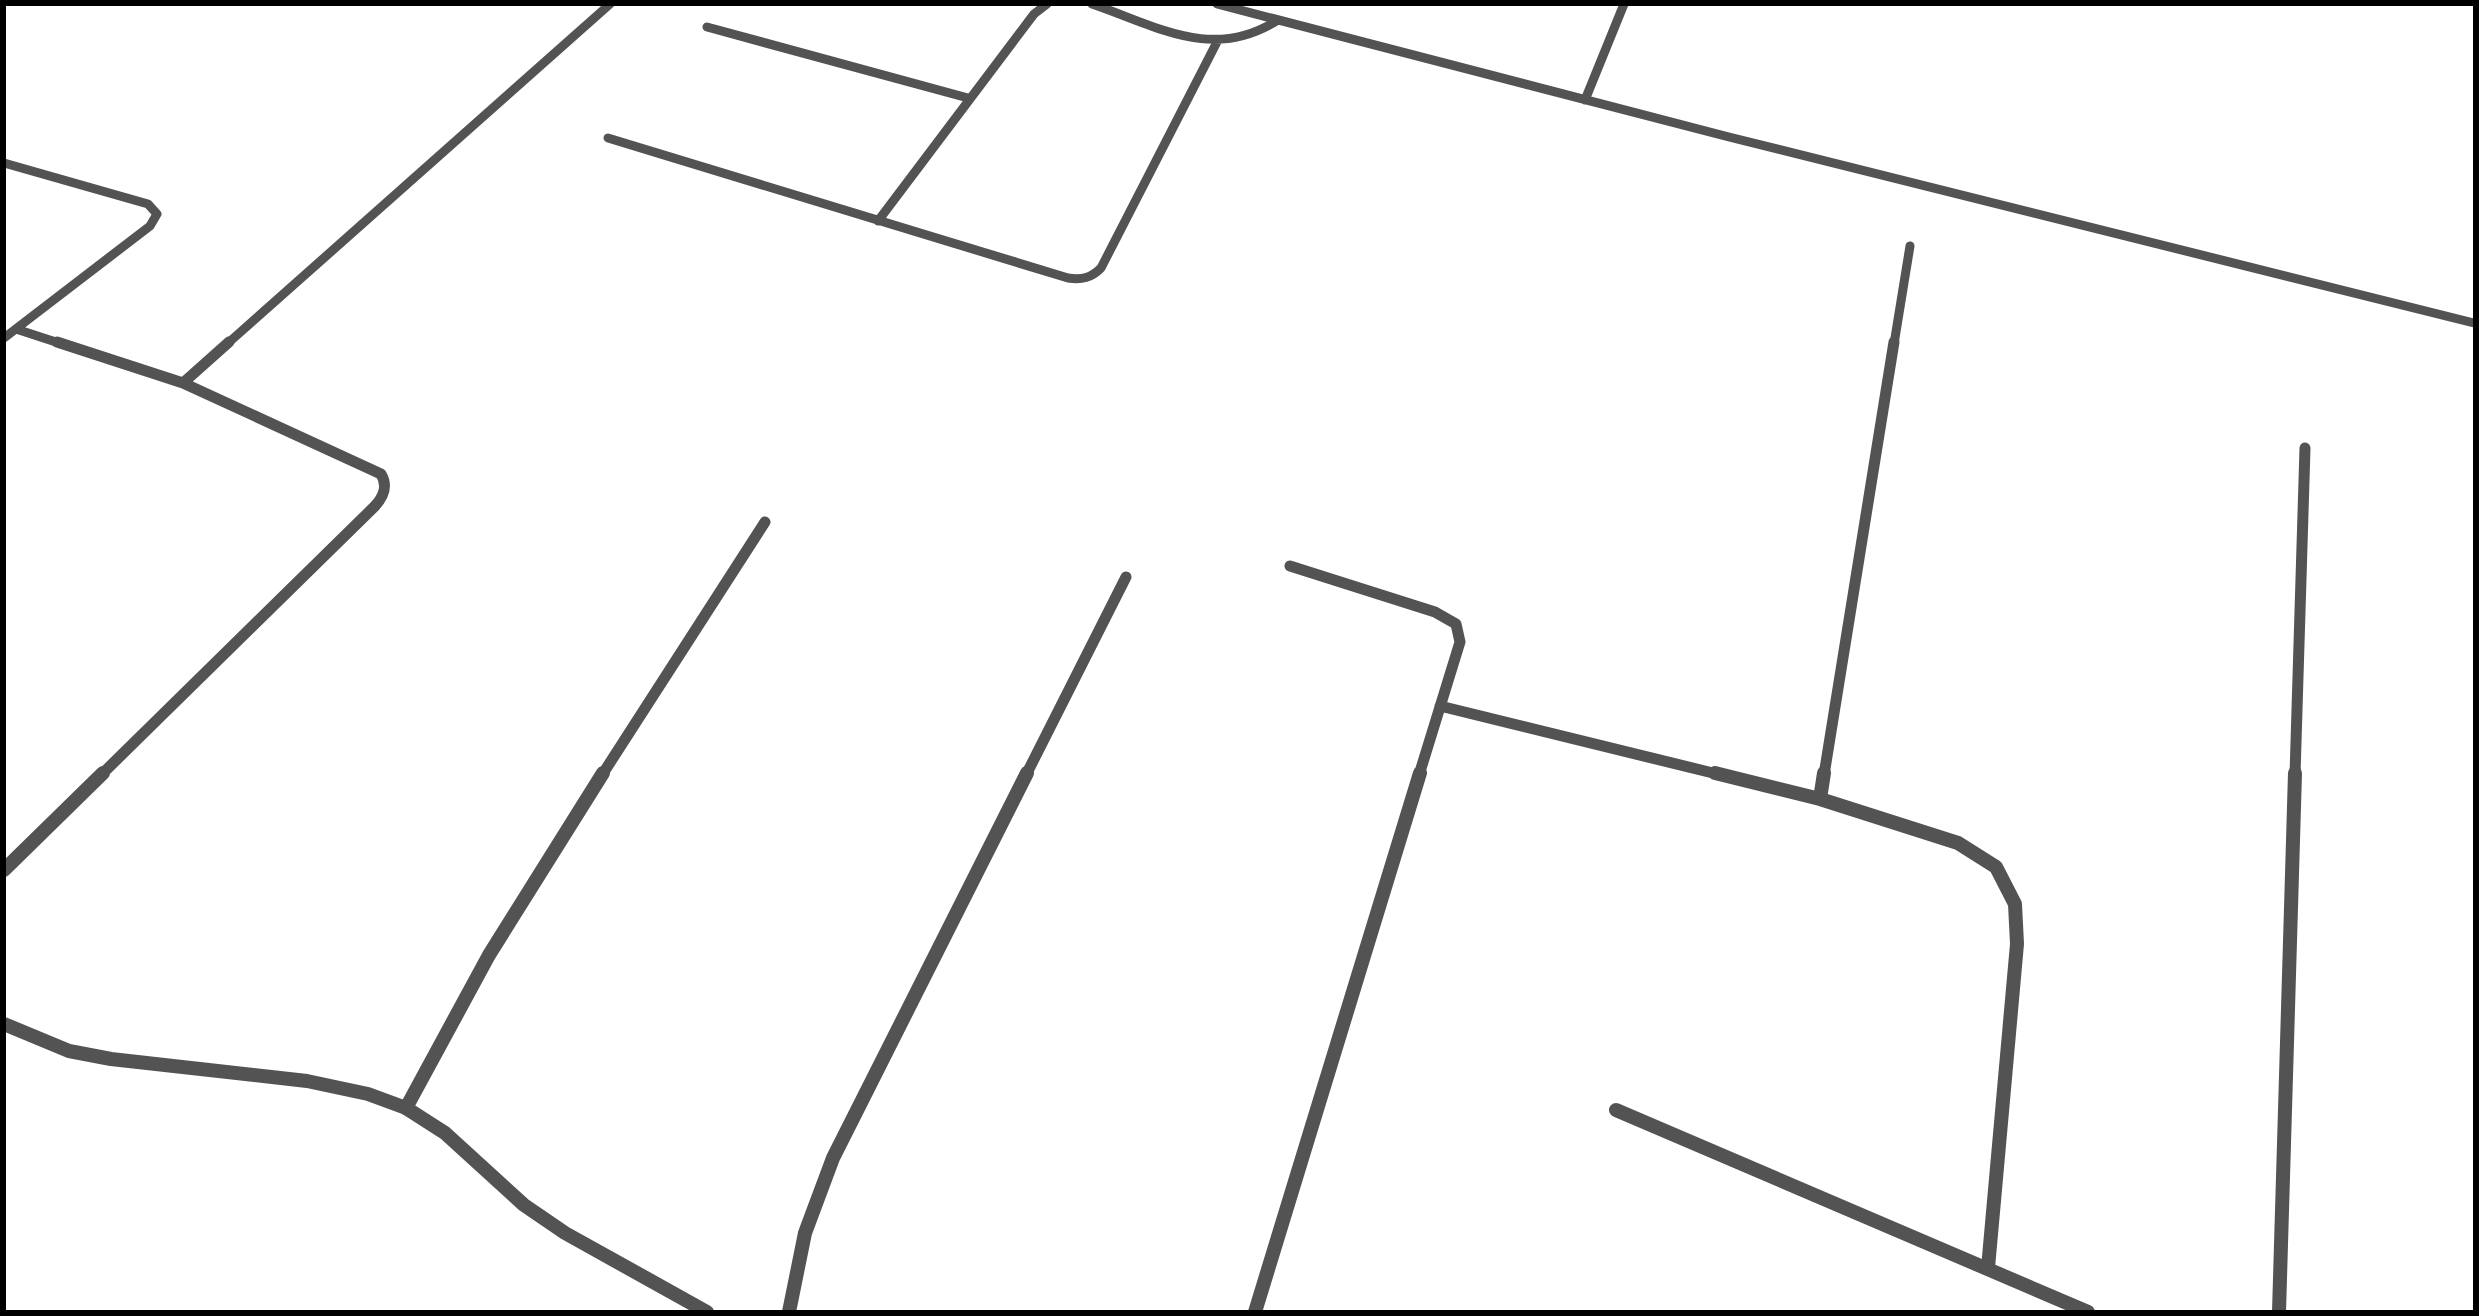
<svg xmlns="http://www.w3.org/2000/svg" width="2479" height="1316" font-family="Lato,sans-serif">
<rect width="100%" height="100%" fill="#fff"/>
<g fill="none" stroke-linecap="round" stroke-linejoin="round">
<path stroke="#535353" stroke-width="11" d="M602,775L765,522"/>
<path stroke="#535353" stroke-width="14" d="M406,1108L489,955L603,773"/>
<path stroke="#535353" stroke-width="9" d="M1092,4C1157,26 1212,62 1278,20
M1217,4L1729,137L2474,323
M707,27L968,98
M1585,100L1624,4
M608,138L1068,278C1082,280 1091,278 1101,268L1218,40
M4,163L148,204L157,214L150,226L4,338
M878,221L1034,14L1047,4
M16,329L62,344
M227,344L610,4
M1894,344L1910,246"/>
<path stroke="#535353" stroke-width="11" d="M57,342L183,383L381,474C388,486 384,496 375,506L101,775
M183,383L229,342
M1290,566L1435,612L1456,624L1460,642L1419,775
M1440,706L1721,775
M1026,775L1126,577
M1824,775L1894,342
M2295,775L2305,448"/>
<path stroke="#535353" stroke-width="14" d="M1715,773L1820,799L1958,843L1996,867L2015,904L2017,944L1988,1268
M1820,799L1824,773
M4,870L103,773
M4,1024L69,1051L111,1059L307,1081L368,1094L406,1108L445,1133L524,1205L565,1233L707,1312
M1616,1110L2088,1312
M789,1312L805,1233L833,1158L1027,773
M1255,1312L1420,773
M2279,1312L2295,773"/>
</g>
<rect width="2479" height="1316" fill="none" stroke="#000000" stroke-width="12"/>
</svg>
